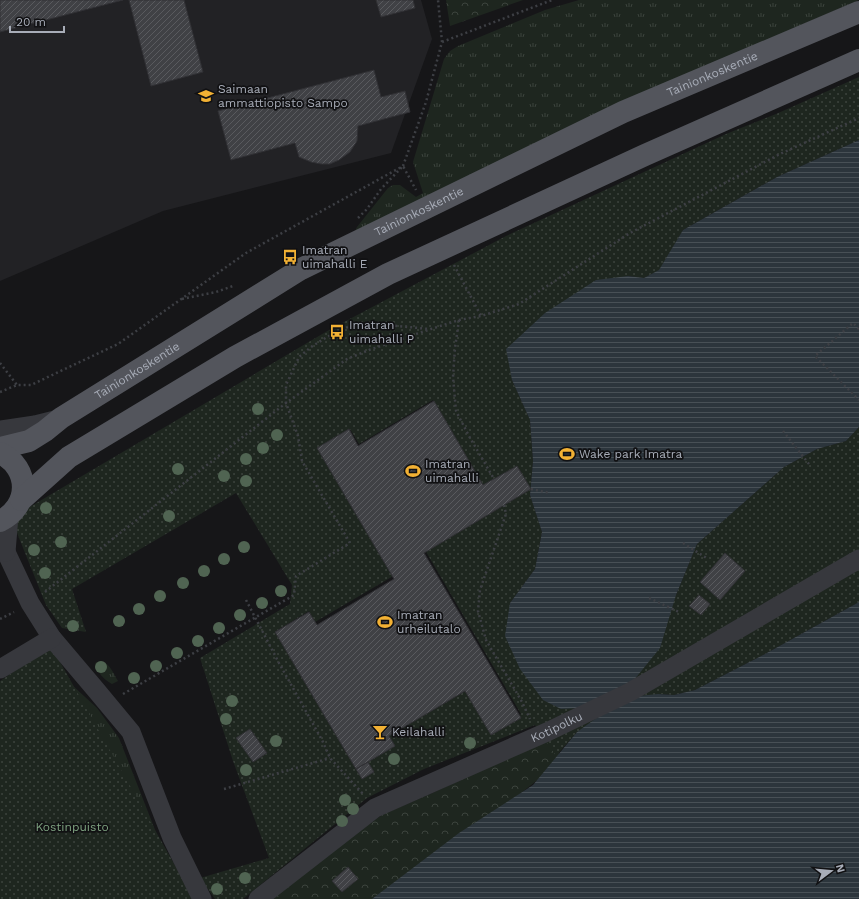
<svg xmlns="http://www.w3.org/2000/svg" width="859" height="899" font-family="'Work Sans',sans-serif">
<defs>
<pattern id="grass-tufts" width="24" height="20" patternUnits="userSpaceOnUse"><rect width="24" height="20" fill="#1e261f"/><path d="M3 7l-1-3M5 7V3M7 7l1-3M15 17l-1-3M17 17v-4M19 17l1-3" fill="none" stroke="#3c433d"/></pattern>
<pattern id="forest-crowns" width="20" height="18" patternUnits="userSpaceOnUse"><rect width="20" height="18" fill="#1e261f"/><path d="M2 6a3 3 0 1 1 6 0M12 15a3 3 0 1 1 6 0" fill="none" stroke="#3c433d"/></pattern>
<pattern id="park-dots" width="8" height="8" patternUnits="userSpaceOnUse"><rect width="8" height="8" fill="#1e261f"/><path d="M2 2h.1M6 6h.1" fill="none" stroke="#3c433d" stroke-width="1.8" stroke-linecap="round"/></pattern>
<pattern id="water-rules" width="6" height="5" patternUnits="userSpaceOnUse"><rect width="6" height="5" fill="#2c353c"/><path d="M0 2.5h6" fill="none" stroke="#485056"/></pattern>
<pattern id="building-hatch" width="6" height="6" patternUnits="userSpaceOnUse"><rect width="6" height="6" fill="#404145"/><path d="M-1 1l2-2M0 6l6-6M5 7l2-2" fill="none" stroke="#595a5e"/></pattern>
</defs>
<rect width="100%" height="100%" fill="#161618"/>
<path fill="#222225" d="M0,0H421L432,39L391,153L163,211L0,281Z"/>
<path fill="url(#grass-tufts)" d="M579,0H859L626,101L352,237L357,227L388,188L393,185H400L416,197L423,193L413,162L444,59L450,51L458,46L545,10Z
M100,661C110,663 113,673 118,681L112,684C103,679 98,673 95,663Z
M60,674L97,708L119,738L161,845Z"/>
<path fill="url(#forest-crowns)" d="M446,0H523L450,26Z
M553,737L562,761L446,851L382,899H272L337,846L382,815L437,791Z"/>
<path fill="url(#park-dots)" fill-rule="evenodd" d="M859,77V140L777,177L683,230L660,270L644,278L628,276L512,380L530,420L533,461L530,495L542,532L535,569L510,603L676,595L697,544L784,467L817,449L846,441L859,427V602L765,654L695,690L674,695L658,694L577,732L556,756L535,725L424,769L367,798L243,899H215L200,878L269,858L233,761L200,658L290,604L292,585L236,493L72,589L86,632L62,628L46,605L11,518L329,330L506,236L726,134L776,114ZM433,400L497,508L425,550L521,714L499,727L474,686L351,758L276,631L309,611L315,622L395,575L320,447L350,429L359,444Z
M51,646L194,899H0V681Z"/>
<path fill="url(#water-rules)" d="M859,140V427L846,441L817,449L784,467L697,544L676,595L660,648L634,680L579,708L561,709L543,700L520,669L505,636L510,603L535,569L542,532L530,495L533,461L530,420L512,380L506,349L545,313L596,280L628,276L644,278L659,270L683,230L777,177Z
M859,602V899H372L459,833L533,785L577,732L609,709L638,696L658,694L674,695L695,690L765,654Z"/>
<path fill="url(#building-hatch)" stroke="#303034" d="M0,0H123L0,32Z
M129,0H184L203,72L151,86Z
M376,0H413L415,8L381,17Z
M374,70L381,97L405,91L410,112L358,126L357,141L350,152L339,160L330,164H321L311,162L299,157L295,143L231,160L218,111Z
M434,401L483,485L517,466L531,489L424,553L521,718L491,735L465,691L389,736L395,746L356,769L275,632L309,612L317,625L394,579L317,448L349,429L358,446Z
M725,553L745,571L720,600L700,582Z
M699,595L710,604L701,615L689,606Z
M250,729L267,753L253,762L236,738Z
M368,762L374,772L362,779L356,769Z
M348,867L358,879L342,892L332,881Z"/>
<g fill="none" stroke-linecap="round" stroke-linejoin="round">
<path stroke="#3d3f44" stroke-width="2.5" stroke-dasharray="2 3" stroke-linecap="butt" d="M442,42L552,0
M358,218L367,209L381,189L403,166L416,190
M454,265L481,316
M182,299L216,292L233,286
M459,320L455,348L453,377L456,411L469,436L494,479
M859,329L853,323L815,356L859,400
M0,363L17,385
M0,392L17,385H31L118,344L246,253L403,166L426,102L442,42L438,0
M783,431L809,464
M531,489L550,493
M504,505L506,514L480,590L478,611L486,640L522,702L530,719
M683,543L708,559
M45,592L286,403L347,359L369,350L431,329L459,320L481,316L519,304L630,233L780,154L859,118
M649,598L679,612
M246,600L279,663L322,740L330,758L363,794
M0,619L14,612
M123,694L294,595L296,576L350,543L302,461L298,436L286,403V385L299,357L311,347L327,337L352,325L367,323L429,329
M224,789L330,758"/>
<g stroke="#37383d" stroke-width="19">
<path d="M0,430L35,425L59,419"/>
<path d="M0,547L6,552L30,603L52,638L96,690L131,732L172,838L202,899"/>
<path d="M6,552L9,516"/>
<path d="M0,669L52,638"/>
<path id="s1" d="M258,899L375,808L547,732L630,692L859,559"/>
</g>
<g stroke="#53555c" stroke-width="22">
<path id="s2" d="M0,448L29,441L45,431L61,418L301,269L623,112L859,12"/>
<path d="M0,453C31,468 30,507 0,521"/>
<path d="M21,500L69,457L235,357L388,274L645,155L859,60"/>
</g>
</g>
<g fill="#506452">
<circle cx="258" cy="409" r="6"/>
<circle cx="277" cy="435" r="6"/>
<circle cx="263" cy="448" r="6"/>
<circle cx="246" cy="459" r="6"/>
<circle cx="178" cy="469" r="6"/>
<circle cx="224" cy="476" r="6"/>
<circle cx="246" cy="481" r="6"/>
<circle cx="46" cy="508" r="6"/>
<circle cx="169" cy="516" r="6"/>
<circle cx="61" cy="542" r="6"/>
<circle cx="244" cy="547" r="6"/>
<circle cx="34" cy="550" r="6"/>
<circle cx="224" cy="559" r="6"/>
<circle cx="204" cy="571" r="6"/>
<circle cx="45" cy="573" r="6"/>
<circle cx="183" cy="583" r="6"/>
<circle cx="281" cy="591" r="6"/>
<circle cx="160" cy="596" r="6"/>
<circle cx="262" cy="603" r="6"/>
<circle cx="139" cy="609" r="6"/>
<circle cx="240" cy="615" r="6"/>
<circle cx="119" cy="621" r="6"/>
<circle cx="73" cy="626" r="6"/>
<circle cx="219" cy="628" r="6"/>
<circle cx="198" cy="641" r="6"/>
<circle cx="177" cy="653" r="6"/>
<circle cx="156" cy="666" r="6"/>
<circle cx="101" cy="667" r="6"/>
<circle cx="134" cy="678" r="6"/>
<circle cx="232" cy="701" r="6"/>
<circle cx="226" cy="719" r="6"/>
<circle cx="276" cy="741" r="6"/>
<circle cx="470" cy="743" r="6"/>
<circle cx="394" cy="759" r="6"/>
<circle cx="246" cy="770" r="6"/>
<circle cx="345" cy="800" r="6"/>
<circle cx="353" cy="809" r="6"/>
<circle cx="342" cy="821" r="6"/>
<circle cx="245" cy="878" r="6"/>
<circle cx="217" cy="889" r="6"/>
</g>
<defs>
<g id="school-bare" transform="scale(1.2)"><path d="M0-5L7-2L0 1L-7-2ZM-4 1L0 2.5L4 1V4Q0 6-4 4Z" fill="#f2b134" stroke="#111113" stroke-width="2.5" paint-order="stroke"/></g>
<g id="bus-bare" transform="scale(1.2)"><path d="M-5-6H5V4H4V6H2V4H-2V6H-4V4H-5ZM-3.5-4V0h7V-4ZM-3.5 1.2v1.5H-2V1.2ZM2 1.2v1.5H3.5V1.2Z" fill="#f2b134" stroke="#111113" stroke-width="2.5" paint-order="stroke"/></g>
<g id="stadium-bare" transform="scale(1.2)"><path d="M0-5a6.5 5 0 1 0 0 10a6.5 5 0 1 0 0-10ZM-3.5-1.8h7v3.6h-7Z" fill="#f2b134" stroke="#111113" stroke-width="2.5" paint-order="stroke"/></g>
<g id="bar-bare" transform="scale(1.2)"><path d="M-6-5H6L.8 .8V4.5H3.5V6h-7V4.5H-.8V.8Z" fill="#f2b134" stroke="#111113" stroke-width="2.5" paint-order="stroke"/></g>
</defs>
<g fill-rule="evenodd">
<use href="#school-bare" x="206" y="96"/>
<use href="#bus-bare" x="290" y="257"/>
<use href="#bus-bare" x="337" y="332"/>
<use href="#stadium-bare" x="567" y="454"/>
<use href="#stadium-bare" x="413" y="471"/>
<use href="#stadium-bare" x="385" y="622"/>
<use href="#bar-bare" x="380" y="732"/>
</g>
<g text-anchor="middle" stroke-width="3.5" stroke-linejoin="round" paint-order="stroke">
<g font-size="12" fill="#a8adb8" stroke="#111113">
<text dy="4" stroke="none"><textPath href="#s2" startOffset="807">Tainionkoskentie</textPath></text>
<text dy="4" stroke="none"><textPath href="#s2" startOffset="483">Tainionkoskentie</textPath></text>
<text dy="4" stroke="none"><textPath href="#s2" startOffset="159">Tainionkoskentie</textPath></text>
<text dy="4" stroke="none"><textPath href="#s1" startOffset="347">Kotipolku</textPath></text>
</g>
<g font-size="12" fill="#a8adb8" stroke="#111113" text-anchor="start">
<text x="218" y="93">Saimaan<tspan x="218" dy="14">ammattiopisto Sampo</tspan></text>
<text x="302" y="254">Imatran<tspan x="302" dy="14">uimahalli E</tspan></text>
<text x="349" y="329">Imatran<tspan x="349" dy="14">uimahalli P</tspan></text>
<text x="579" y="458">Wake park Imatra</text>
<text x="425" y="468">Imatran<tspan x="425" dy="14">uimahalli</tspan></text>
<text x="397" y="619">Imatran<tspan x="397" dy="14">urheilutalo</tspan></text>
<text x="392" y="736">Keilahalli</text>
</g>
<g font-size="12" fill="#7fa381" stroke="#111113">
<text x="72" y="831">Kostinpuisto</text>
</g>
</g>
<g transform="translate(831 871) rotate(74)" stroke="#111113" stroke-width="3" paint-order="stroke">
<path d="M0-3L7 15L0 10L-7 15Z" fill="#a8adb8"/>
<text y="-6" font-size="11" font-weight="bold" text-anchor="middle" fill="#a8adb8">N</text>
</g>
<path d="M10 26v6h54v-6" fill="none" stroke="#a8adb8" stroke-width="2"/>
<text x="16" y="26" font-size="12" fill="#a8adb8" stroke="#111113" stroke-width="3" paint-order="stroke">20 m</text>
</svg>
